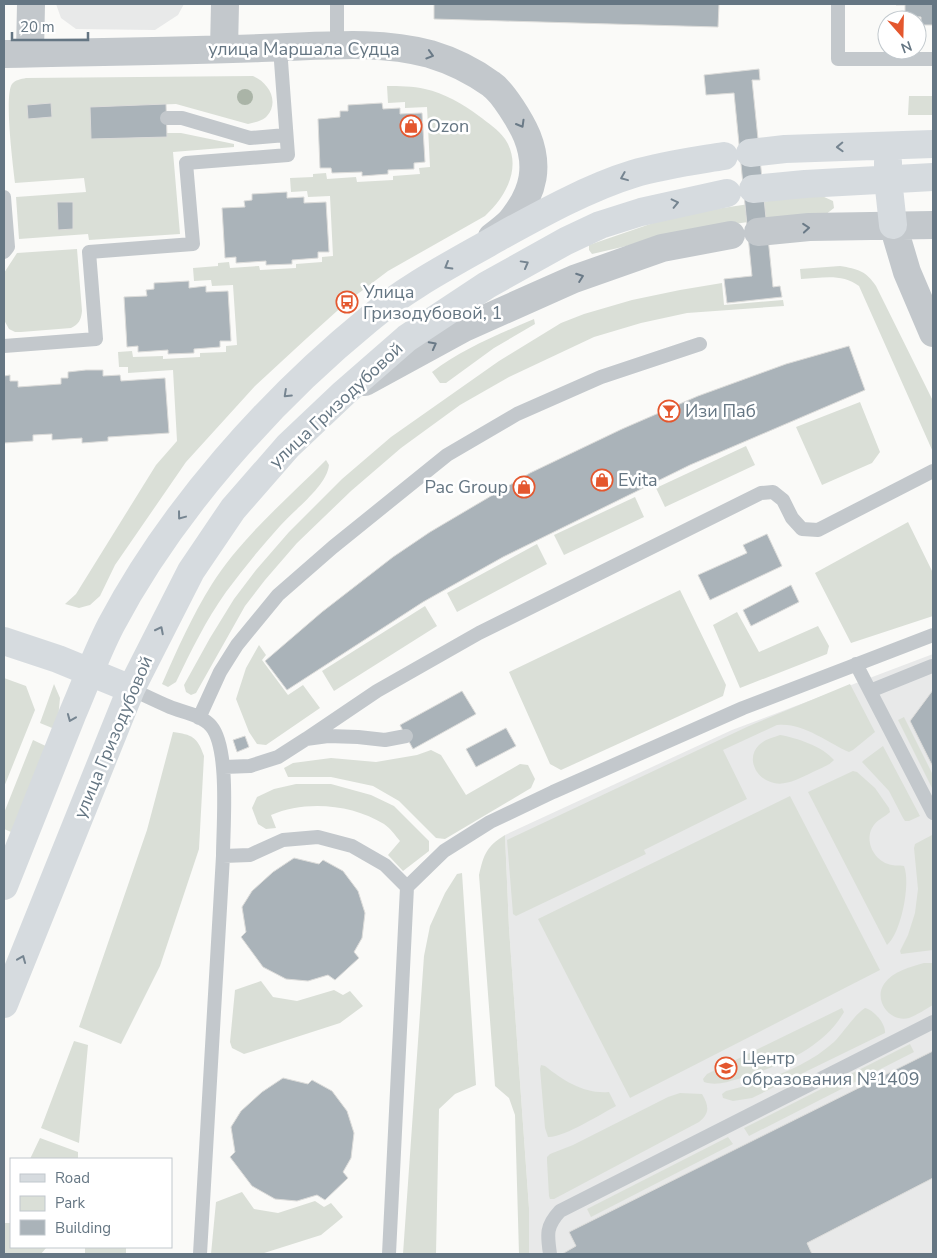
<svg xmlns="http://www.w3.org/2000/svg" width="937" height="1258" font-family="'Nunito Sans',sans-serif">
<rect width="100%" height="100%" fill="#fafaf8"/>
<path fill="#e8e9e9" d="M56,4H184L178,15L155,30L76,29L61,18Z
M933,654V1254H529V1208L509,928L505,835L732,730Z"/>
<path fill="#dadfd7" d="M253,76C268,82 280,101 267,116C263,121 255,122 248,124L176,104L91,107L92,139L167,137V133H181L234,144V147L173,152L180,234L89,240L88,234L19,239L16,197L86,192L84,178L15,183C13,165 4,96 12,84C15,80 21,79 26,78Z
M387,86C399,86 413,86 425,89C444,93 463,104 479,116C488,123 498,129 505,139C523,166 506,197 485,216L388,271L347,302L307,338L255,386L186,462L115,565L100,596L90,605L79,608L65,604L76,594L156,465L177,441L173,370L128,373V367H119L118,352L132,351L133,357L163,356V359L200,357V353L226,352V346L237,345L233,285L212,286L211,280L194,281L193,268L218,266V263L229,262L230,268L259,266L260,270L296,268V264L322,262V257L333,256L330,196L308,197L307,191L291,192L290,178L313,177V174L326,173L327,179L356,177L357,182L393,180V176L420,174L419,168L430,167L427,107L405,108V102L388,103Z
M909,96H933V115H908Z
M801,196H822L833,201L834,208L825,215L748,222L700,229L592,254L589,250V245L659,221L696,212Z
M77,249L82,311C81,320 79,324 71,328L21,332H15L9,329L4,320V273L17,253Z
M840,266C858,269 866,271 876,286L933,401V452L859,286C842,273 822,278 801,279L800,269Z
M722,283L724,305L783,300L784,306L687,313L641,323L594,337L509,377L460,405L401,448L351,491L297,543L265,580L245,606L196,693L191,695L186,692L184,685L210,638L234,599L256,570L289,532L342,479L391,437L499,361L561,323L584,314L632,300L680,290Z
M534,319L535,324L494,348L446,383H440L432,372C462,349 499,334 534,319Z
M860,402L880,452L872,463L822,485L796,427Z
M746,446L755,465L665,507L656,488Z
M326,460L329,465C327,486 294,510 280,526C261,547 243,569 226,592C206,620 191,651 176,682L168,687L162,684C177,650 192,616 212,584C240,539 288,498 326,460Z
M635,497L644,517L564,555L554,535Z
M908,522L933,573V616L851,643L815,573Z
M537,544L547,564L457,612L447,593Z
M680,590L726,685L723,696L561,770L550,764L509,672Z
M425,606L437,626L334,691L322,671Z
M737,612L759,652L818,626L829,646L827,654L740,688L713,625Z
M259,645L266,655L262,660L288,695L303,685L320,708L266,745L257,744L249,732L236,699L246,668Z
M4,678L26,686L35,710L4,787Z
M54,684L60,698L57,730L40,723Z
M850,684L875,732L853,750L849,752C826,742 803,722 777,725L723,750L747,799L644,850L646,854L516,916L513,914L507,840L749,726Z
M904,717L933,775V790L898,720Z
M173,732C192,735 197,736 204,756L199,849L160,966L121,1044L79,1027L147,830Z
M780,735C797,738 822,746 834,760C829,766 818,769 811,773C800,778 786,786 774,783C757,780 745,759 759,745C765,739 772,738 780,735Z
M33,740L50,748L16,834L4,829V813Z
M883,746L920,816L909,821H905L903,818L889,791L862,762L864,760Z
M431,750L441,755L466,795L520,764L528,765L535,779L531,788L445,839L436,838L399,801L373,786L331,777H288L284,768L293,763L331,758L376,762L417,755Z
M853,771L857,772L875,788L889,808L890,812C884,818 877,819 872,828C864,843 876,863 892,865C896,866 899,865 904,866C911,883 901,934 887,945L808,792Z
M296,784H331L371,795L394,806L429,841V851L403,871L388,855L400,841C395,835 390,828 384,824C352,804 305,800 271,815L276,828L266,829L258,824L252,808L257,797L274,789Z
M790,796L880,970L630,1098L538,919Z
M505,835L509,928L529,1208V1254H519L515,1115L509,1098L495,1086L479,875C484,854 486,847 505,835Z
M932,835L933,950L901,954L900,951L908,935L915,913L918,889L914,848L915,844Z
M462,873L476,1085L455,1094L439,1109L436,1254H403L424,956L430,926L445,893L457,874Z
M924,963H933V1005C926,1009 917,1015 909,1018C890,1023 873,1000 884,984C893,971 910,967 924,963Z
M261,981L273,997L297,1001L334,990L343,995L350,991L363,1006L340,1023L244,1054L232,1048L230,1042L235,990Z
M842,1008L844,1012C823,1049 777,1067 738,1079C727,1082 716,1086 704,1082L703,1079L707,1074L715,1070Z
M865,1008C874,1010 886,1024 885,1033L752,1098L733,1101L723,1098L722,1094L726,1091C764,1081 804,1069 834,1042C844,1032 854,1015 865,1008Z
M74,1041L88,1045L79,1143L41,1128Z
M910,1044L914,1052L749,1136L744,1128Z
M541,1065L545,1066C564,1081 584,1094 609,1092L616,1106C601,1114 563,1138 548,1137L545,1128L540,1069Z
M680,1093L702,1094C709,1106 710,1113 699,1122L554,1199H550L549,1196L547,1161V1157L550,1154L573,1145L668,1097Z
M728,1137L733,1144L591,1217L587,1209Z
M40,1138L78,1152V1159H30Z
M242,1192L254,1209L278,1213L315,1201L324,1207L331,1203L343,1217L321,1235L261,1254H211L216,1202Z
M4,1223H11V1247L46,1248L41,1254H4Z
M85,1247H126V1254H85Z"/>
<path fill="#aab3b9" stroke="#dcdcda" d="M434,4H719L718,27L434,19Z
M896,4H933V25H921V17L905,16V5H896Z
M759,69L760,80H752L773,287L780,286L782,297L727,303L724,279L752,276L734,93L706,95L704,75Z
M51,103L52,117L28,119L27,105Z
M382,103L383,109L400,108V114L422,113L425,162L414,163V169L388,170V174L362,176V172L332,173L331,168H320L318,119L340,117V111H348V105Z
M166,104L167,137L91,139L90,107Z
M287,192V198L304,197V203L326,202L329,252H318V258L292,260V264L266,265V261L236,263V257L225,258L222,208L245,207L244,201L252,200V194Z
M57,202H73V229L58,230Z
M189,281V288L206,286V292L228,291L231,341H220V347L194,349V353L168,354V350L138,352V346L127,347L124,297L147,296L146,290L154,289V283Z
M849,346L865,390L690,465L503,557L423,602L287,690L265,661L322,612L393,557L430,532L530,473L622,429L698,396L786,364Z
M86,370H103V376L120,375L121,381L165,378L169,433L108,437V441L82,443V438L52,440V434L33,435V441L4,443V376L10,375V381H18V387L61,384V378H68V372Z
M767,534L782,566L710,600L698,575L747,553L743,545Z
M791,585L799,602L751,626L743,610Z
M933,690V767L910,721Z
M462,691L476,714L413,749L400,725Z
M506,728L516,746L476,767L466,749Z
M245,736L249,747L237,752L233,740Z
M294,858L319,864L323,860L343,871L358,891L365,913L362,938L354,952L359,958L335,980L328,975L308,981L286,979L263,967L241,937L246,932L242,907L252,891L273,872Z
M933,1051V1178L807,1243L812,1254H562L576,1246L569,1232Z
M283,1078L308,1084L312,1080L332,1091L347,1111L354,1133L351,1158L343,1172L348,1178L325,1200L317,1195L297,1201L275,1199L252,1186L230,1157L235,1152L231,1127L241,1111L262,1092Z"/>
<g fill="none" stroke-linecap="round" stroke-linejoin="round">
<path stroke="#c3c8cc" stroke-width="14" d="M337,4V45
M838,4V59H933
M167,118H182L250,138L286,135
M4,197L8,247L4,252
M4,346L96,339L89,252L193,244L186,163L288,155L280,48
M856,664L933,813
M131,689C144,695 156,701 170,707C182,712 202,715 211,726C230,748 223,827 223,856L250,855L283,840L318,837L352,846L385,865L407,887
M870,691L932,666
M199,718L220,672L237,645L278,595L333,547L447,455L517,414L601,377L700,344
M306,739L377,691L479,633L761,493L773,492L783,500L792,518L802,529L818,530L933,471
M224,767L250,766L278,757L306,739L328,736L358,737L385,740L406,736
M200,1254L223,856
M389,1254L407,887L444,851L490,822L553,792L743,708L933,635
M550,1254C547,1234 546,1226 560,1211L933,1022"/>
<path stroke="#c3c8cc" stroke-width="28" d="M224,49L225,4
M30,53L31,4
M4,54C89,52 175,51 261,48C316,47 375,39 430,54C450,60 473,71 491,84C503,92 521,122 527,136C539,166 534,191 514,217C509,225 499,231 492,237
M893,225L907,272L933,333
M758,232L809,227L933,225
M365,382L464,328L574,279L662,248L731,235"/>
<path stroke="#d6dbdf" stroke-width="28" d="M750,153L785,149L933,144
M888,162V179L893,225
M753,189L805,184L933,177
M4,641L58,659L131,689
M4,886C27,829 49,772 72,715C85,685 96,654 111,625C171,511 269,401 368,320C408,286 456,262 501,236C541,214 590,187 633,174C663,165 694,161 724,156
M4,1004L131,689L191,571L233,509L288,446L344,393L407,338L487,285L566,241L600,225L641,212L727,193"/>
</g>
<circle fill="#aab4a7" cx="245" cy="97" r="8"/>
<defs><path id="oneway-chevron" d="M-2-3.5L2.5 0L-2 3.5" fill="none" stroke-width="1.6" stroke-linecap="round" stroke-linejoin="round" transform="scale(1.25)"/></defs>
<g stroke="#6a7a87">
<use href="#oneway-chevron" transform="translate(430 55) rotate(17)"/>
<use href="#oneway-chevron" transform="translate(521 124) rotate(60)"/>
<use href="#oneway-chevron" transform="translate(806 228) rotate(-5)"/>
<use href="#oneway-chevron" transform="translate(580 277) rotate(-20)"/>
<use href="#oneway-chevron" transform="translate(433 345) rotate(-28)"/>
</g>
<g stroke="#768591">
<use href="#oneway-chevron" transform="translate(840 147) rotate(178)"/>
<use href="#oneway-chevron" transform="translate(624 177) rotate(158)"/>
<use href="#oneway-chevron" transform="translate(675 203) rotate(-13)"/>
<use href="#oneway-chevron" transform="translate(525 264) rotate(-29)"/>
<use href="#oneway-chevron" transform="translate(448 266) rotate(150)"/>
<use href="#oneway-chevron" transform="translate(287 394) rotate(137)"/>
<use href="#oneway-chevron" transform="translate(181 516) rotate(127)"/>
<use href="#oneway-chevron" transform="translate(160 630) rotate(-63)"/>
<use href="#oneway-chevron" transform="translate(71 718) rotate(112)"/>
<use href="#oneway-chevron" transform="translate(22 959) rotate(-68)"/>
</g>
<defs>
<g id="shop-ring" transform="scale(1.125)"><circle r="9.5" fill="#fff" stroke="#e4572e" stroke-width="1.5"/><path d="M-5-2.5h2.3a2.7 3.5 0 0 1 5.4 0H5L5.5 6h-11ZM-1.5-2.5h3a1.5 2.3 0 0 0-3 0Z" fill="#e4572e"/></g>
<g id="bus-ring" transform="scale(1.125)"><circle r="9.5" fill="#fff" stroke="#e4572e" stroke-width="1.5"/><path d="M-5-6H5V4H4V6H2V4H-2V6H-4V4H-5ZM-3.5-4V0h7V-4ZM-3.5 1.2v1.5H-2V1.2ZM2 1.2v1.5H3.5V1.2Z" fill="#e4572e"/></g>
<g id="bar-ring" transform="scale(1.125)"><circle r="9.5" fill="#fff" stroke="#e4572e" stroke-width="1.5"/><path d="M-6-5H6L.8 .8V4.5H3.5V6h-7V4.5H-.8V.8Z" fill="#e4572e"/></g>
<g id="school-ring" transform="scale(1.125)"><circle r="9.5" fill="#fff" stroke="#e4572e" stroke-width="1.5"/><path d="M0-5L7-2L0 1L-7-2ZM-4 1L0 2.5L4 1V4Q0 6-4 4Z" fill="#e4572e"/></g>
</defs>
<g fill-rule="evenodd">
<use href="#shop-ring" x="411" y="126"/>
<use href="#bus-ring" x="347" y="302"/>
<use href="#bar-ring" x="669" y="411"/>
<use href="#shop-ring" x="602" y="480"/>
<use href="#shop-ring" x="524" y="487"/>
<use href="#school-ring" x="726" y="1068"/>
</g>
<g text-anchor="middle" stroke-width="5" stroke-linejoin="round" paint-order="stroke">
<g font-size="18" fill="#657683" stroke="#fff">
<text x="304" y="55">улица Маршала Судца</text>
<text transform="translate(336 405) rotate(-43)" y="6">улица Гризодубовой</text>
<text transform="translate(113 737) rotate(-67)" y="6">улица Гризодубовой</text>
</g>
<g font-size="18" fill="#657683" stroke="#fff" text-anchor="start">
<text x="427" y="132">Ozon</text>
<text x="363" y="298">Улица<tspan x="363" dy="21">Гризодубовой, 1</tspan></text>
<text x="685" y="417">Изи Паб</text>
<text x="618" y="486">Evita</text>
<text x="508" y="493" text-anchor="end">Pac Group</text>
<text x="742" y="1064">Центр<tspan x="742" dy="21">образования №1409</tspan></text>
</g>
</g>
<rect width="937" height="1258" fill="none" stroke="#657683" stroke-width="10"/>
<rect x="10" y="1158" width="162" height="90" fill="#ffffff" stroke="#c1c8cd"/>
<rect x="20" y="1174" width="25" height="8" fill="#d6dbdf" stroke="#c1c8cd"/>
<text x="55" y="1183" font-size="15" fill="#657683">Road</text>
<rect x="20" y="1196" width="25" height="15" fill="#dadfd7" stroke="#c1c8cd"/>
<text x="55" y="1208" font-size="15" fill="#657683">Park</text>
<rect x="20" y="1220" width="25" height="15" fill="#aab3b9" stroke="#c1c8cd"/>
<text x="55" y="1233" font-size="15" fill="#657683">Building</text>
<g transform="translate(902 35) rotate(160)"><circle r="24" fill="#ffffff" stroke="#c1c8cd"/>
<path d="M0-4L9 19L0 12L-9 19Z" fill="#e4572e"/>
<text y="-8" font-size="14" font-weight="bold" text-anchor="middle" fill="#657683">N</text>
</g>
<path d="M12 32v8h76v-8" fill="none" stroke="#657683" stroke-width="2.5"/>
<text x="20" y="32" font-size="15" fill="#657683" stroke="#ffffff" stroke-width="4" paint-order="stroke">20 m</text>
</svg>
